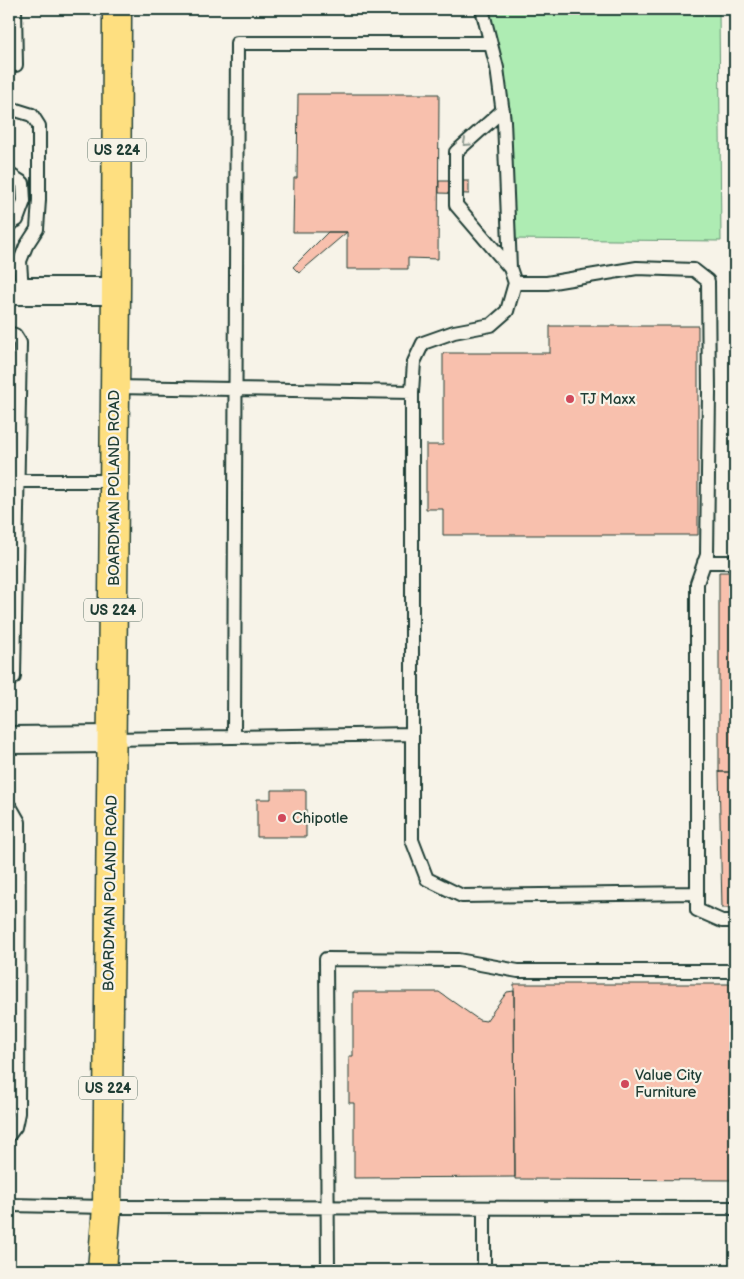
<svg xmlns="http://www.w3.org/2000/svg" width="744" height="1279" font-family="'Balsamiq Sans',sans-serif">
<rect width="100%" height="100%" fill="#f7f3e8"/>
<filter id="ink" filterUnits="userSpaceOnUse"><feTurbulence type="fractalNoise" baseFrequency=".02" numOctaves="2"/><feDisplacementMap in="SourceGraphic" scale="10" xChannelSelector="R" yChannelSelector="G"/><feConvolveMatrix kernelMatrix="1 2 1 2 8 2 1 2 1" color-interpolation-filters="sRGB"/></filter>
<g filter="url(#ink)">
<path fill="#aeecb3" stroke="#669474" d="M482,9H719L721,241L509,239L504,121Z"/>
<path fill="#f8c0ad" stroke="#1f3d34" d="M298,94H439L438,259L408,258V269H347V232H293L294,178H297Z
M439,181H469V194L439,193Z
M328,232H347L299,273L293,267Z
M550,326H698V535H443V509H426V445H443V353H550Z
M719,572H735V772H719Z
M719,772H735V908H722Z
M271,790H306V837H257V799H271Z
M514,984H735V1180L515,1179Z
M514,991L515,1177L354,1178V1103H349V1056H353V992H439L479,1020L486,1021L507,992Z"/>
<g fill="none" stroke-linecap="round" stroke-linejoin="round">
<g stroke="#1f3d34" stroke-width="16">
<path id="lane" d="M15,9L16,65
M482,9L497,68L504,121L510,268L515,283H547L637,268L694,270L708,281L709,393L707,555L697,583V910L722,921H735
M9,110H16L32,115L39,126V200L37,229L26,246L20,261L22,291
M503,110L456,152V205L510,268
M9,175L12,176L23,183L24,201L17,220L9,224
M9,333L15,335L20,343L14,677L9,681
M115,387L412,392
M17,481H114
M704,562H735
M412,734V392L414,362L423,343L454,332L491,325L507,311L515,283
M234,737L237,43H490
M112,739L412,734V840L427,879L462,896L696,893
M9,807L11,808L19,822L18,1113L15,1127L9,1135
M9,1205L107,1207L735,1208
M328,1270L326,959L458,960L518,971H735
M484,1270V1208"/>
</g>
<g stroke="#1f3d34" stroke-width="30">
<path id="street" d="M9,291H116
M9,740L112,739"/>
</g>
<g stroke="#1f3d34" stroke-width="31">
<path id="primary" d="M102,1270L107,1207L116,291L117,9"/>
</g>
<use href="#lane" stroke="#f7f3e8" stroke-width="12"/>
<use href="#street" stroke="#f7f3e8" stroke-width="26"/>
<use href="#primary" stroke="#fedf80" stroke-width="28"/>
</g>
<defs><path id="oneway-chevron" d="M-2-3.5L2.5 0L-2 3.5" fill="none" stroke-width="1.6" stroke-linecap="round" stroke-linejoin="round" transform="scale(1.25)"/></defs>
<use stroke="#8b988e" href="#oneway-chevron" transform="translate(466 143) rotate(138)"/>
</g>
<g fill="#d1495b" stroke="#f7f3e8" stroke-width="2">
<circle cx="570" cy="399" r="5"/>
<circle cx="282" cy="818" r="5"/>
<circle cx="625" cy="1084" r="5"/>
</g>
<g text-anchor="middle" stroke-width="4.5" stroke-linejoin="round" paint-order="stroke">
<g fill="#f7f3e8" stroke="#60746a" stroke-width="1">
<rect x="88" y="138.5" width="58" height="23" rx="4"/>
<rect x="84" y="598.5" width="58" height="23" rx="4"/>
<rect x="79" y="1076.5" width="58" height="23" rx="4"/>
</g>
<g font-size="14" font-weight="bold" fill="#1f3d34">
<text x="117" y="155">US 224</text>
<text x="113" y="615">US 224</text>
<text x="108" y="1093">US 224</text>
</g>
<g font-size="15" fill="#1f3d34" stroke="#f7f3e8" text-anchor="start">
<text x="580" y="404">TJ Maxx</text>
<text x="292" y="823">Chipotle</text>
<text x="635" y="1080">Value City<tspan x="635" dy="17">Furniture</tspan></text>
</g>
<g font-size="15" fill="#1f3d34" stroke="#f7f3e8">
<text transform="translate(114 488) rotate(-90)" y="5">BOARDMAN POLAND ROAD</text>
<text transform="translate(110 893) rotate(-89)" y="5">BOARDMAN POLAND ROAD</text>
</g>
</g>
<rect width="744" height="1279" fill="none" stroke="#f7f3e8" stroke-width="30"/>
<rect x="15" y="15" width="714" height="1249" fill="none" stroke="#1f3d34" stroke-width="2" filter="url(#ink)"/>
</svg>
